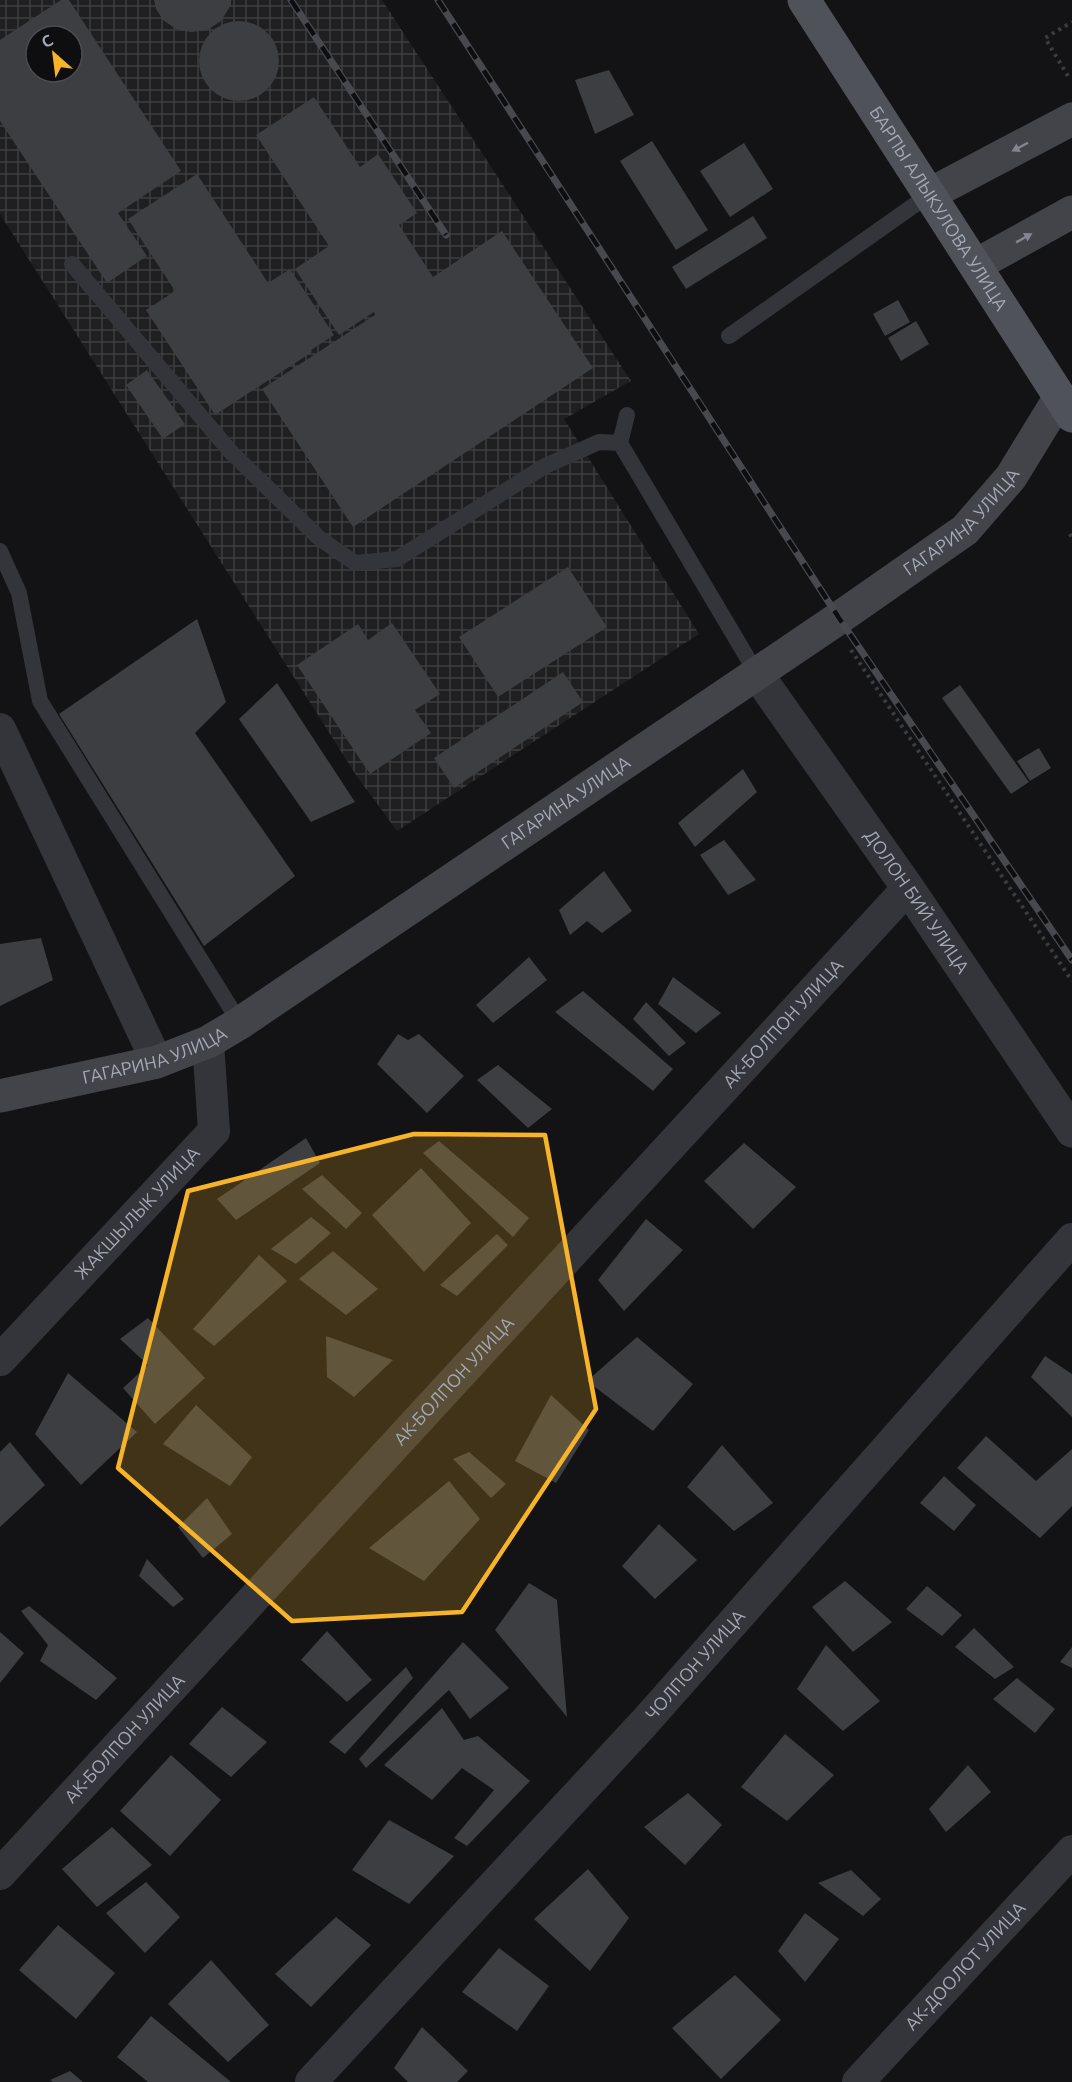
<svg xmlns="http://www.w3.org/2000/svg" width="1072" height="2082" font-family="Ubuntu,sans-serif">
<defs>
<pattern id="industrial-grid" width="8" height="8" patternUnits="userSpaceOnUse" patternTransform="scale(1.5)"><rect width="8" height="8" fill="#1f1f22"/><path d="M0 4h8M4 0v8" fill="none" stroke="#3d3d40"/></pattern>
</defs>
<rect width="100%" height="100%" fill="#131315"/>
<path fill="url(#industrial-grid)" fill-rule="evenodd" d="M0,0H382L631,381L564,419L699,634L397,831L356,775L0,214ZM36,36H72V72H36Z"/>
<path fill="#3d3e42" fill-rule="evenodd" d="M61,0H69L181,171L118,213L147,256L107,283L0,121V40ZM36,36H72V72H36Z
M154,0H231V5L221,21L207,30L191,32L176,29L163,20L156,9Z
M199 61a40 40 0 1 1 80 0a40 40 0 1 1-80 0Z
M609,70L634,115L595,134L575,80Z
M314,97L360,167L378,154L417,213L399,225L433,277L502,231L593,368L353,527L262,389L375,315L374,312L339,335L295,269L329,246L256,135Z
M652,141L708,230L676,250L620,161Z
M744,143L773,189L730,217L700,171Z
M197,174L268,283L290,269L334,335L311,350L312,352L215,415L146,310L175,291L128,219Z
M753,216L767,238L686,289L672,267Z
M898,300L910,322L885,336L873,314Z
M916,321L929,344L901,361L888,338Z
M147,370L185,424L163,439L126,385Z
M568,567L607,627L498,697L459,637Z
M197,619L226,702L195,733L295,876L204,946L59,714Z
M392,623L440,694L415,710L431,733L370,774L297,665L358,624L368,640Z
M563,672L583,702L454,788L434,758Z
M277,683L355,802L311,822L239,719Z
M960,685L1029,782L1011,794L942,698Z
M1039,748L1051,768L1030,781L1017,761Z
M743,769L757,792L695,847L678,823Z
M724,840L756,880L728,895L700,855Z
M604,871L632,911L602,933L587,921L570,935L559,910Z
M41,938L53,980L0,1006V944Z
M529,957L547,980L493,1023L476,1005Z
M673,977L721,1013L696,1033L658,1004Z
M583,991L673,1069L653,1091L555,1012Z
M646,1002L686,1043L669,1056L633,1019Z
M398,1034L408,1040L419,1034L464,1076L427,1113L377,1064Z
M498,1065L552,1109L528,1128L477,1080Z
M306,1138L320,1163L236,1220L217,1199Z
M439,1141L529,1218L513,1237L423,1153Z
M744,1143L796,1187L753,1229L704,1181Z
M421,1168L471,1223L424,1272L372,1215Z
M322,1175L362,1213L346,1229L302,1189Z
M311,1217L331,1233L296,1264L271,1249Z
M646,1219L683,1250L624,1311L598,1280Z
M497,1234L508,1245L457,1296L440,1285Z
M333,1251L378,1289L346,1315L299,1279Z
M259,1255L287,1281L214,1346L193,1329Z
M148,1318L205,1378L155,1424L123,1388L148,1365L120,1339Z
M326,1336L393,1360L354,1397L327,1377Z
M637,1337L693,1384L653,1431L587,1381Z
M1045,1356L1072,1374V1417L1031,1377Z
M68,1373L137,1432L81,1485L35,1434Z
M551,1395L589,1430L556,1483L515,1461Z
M196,1405L252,1457L230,1486L163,1444Z
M986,1436L1036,1481L1072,1449V1506L1040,1538L957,1468Z
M10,1442L45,1485L0,1527V1452Z
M722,1445L773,1503L734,1531L687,1487Z
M469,1452L506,1484L491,1498L453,1459Z
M944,1476L976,1505L954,1531L920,1503Z
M449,1481L480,1519L424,1581L369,1548Z
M207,1498L232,1534L203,1558L178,1527Z
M659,1524L697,1560L655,1599L622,1566Z
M147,1559L184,1599L173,1607L139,1576Z
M845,1581L892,1622L853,1652L812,1607Z
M529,1583L557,1600L567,1717L495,1630Z
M927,1586L962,1615L942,1636L906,1609Z
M29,1606L117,1678L96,1700L40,1661L48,1645L21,1611Z
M974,1628L1014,1667L995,1679L955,1647Z
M327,1631L372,1680L347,1702L301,1660Z
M0,1632L24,1653L0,1683Z
M463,1642L509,1688L470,1719L449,1690L366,1768L359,1759Z
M826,1645L880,1701L843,1731L797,1689Z
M1072,1647V1668L1060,1662Z
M406,1667L413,1678L345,1754L329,1742Z
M1017,1678L1055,1709L1035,1733L993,1699Z
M222,1707L267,1742L231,1777L189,1744Z
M442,1708L464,1740L478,1736L530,1781L467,1846L454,1838L494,1790L462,1768L432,1800L384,1765Z
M785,1734L834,1775L787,1821L741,1787Z
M171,1755L221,1800L170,1856L120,1811Z
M968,1765L991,1792L946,1832L929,1809Z
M688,1793L722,1825L685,1865L644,1827Z
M389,1820L454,1856L409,1904L352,1870Z
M112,1827L152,1865L97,1907L62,1869Z
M588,1869L629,1918L590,1971L534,1919Z
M851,1870L881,1899L863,1916L818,1883Z
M146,1882L180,1917L145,1953L106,1913Z
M805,1913L839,1939L805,1982L778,1951Z
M336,1917L371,1945L311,2007L275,1974Z
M58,1925L115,1973L76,2019L19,1970Z
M499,1948L549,1986L517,2031L462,1992Z
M211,1960L269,2025L228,2062L168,2004Z
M735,1975L781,2020L721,2079L672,2028Z
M151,2016L231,2082H148L117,2057Z
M422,2027L468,2071L457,2082H408L394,2068Z
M70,2071L83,2082H53L50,2080Z"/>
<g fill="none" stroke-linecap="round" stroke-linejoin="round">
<path stroke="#3a3c41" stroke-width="4" stroke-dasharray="3 4.5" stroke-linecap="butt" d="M1068,76L1045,38L1072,22
M1070,534L1072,538
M851,650L1072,981"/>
<path stroke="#34353a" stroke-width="16" d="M72,264L230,451L319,538L355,563L397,559L545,466L599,442L620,443
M729,336L930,194
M627,415L620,443L757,674
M0,551L19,593L40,701L240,1023"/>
<g stroke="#34353a" stroke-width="32">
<path d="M0,729L157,1062"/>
<path id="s1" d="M0,1360L214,1131L208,1042"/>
<path id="s2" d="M0,1874L908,888"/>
<path id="s3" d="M311,2082L644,1723L1072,1239"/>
<path id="s4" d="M858,2082L1072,1851"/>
</g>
<path stroke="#34353a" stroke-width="33" id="s5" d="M757,674L908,888L1072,1131"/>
<g stroke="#42444a" stroke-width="33">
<path d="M930,194L1072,119"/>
<path d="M976,265L1072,212"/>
<path id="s6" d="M0,1096L157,1062L208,1042L240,1023L839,618L965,530L1011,477L1060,397"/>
</g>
<path stroke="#505259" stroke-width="33" id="s7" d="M804,0L1072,416"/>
<g stroke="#47494f" stroke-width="7">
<path id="rail" d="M291,0L446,235
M438,0L839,618L1072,960"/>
</g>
<use href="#rail" stroke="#0e0e10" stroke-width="4.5" stroke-dasharray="14" stroke-linecap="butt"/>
</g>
<defs><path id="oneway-solid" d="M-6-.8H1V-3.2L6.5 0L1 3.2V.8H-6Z" transform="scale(1.5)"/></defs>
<g fill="#828690">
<use href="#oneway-solid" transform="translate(1020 147) rotate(152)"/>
<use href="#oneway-solid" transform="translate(1024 238) rotate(-29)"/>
</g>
<path fill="#f7b429" fill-opacity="0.2" stroke="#f7b429" stroke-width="4.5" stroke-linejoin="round" d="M414,1134L545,1135L596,1409L462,1612L292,1621L118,1468L188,1191Z"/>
<g text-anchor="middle" stroke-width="6" stroke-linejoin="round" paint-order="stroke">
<g font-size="18" fill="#a4a9b6" stroke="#0e0e10">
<text dy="6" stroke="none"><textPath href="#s7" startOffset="248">БАРПЫ АЛЫКУЛОВА УЛИЦА</textPath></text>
<text dy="6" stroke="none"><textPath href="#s6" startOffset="1132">ГАГАРИНА УЛИЦА</textPath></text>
<text dy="6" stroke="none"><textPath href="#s6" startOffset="646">ГАГАРИНА УЛИЦА</textPath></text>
<text dy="6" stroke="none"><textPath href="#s5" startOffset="278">ДОЛОН БИЙ УЛИЦА</textPath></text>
<text dy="6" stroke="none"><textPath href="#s2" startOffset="1156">АК-БОЛПОН УЛИЦА</textPath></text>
<text dy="6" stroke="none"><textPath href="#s6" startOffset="160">ГАГАРИНА УЛИЦА</textPath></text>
<text dy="6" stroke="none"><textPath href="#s1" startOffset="201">ЖАКШЫЛЫК УЛИЦА</textPath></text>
<text dy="6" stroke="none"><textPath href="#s2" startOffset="670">АК-БОЛПОН УЛИЦА</textPath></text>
<text dy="6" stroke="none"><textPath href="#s3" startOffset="567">ЧОЛПОН УЛИЦА</textPath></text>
<text dy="6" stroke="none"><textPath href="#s2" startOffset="184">АК-БОЛПОН УЛИЦА</textPath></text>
<text dy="6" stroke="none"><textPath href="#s4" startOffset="158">АК-ДООЛОТ УЛИЦА</textPath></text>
</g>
</g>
<g transform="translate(54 54) rotate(332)"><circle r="28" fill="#0e0e10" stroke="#4a4c52" stroke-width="1.5"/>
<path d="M0-4.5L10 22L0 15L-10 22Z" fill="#f7b429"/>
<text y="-9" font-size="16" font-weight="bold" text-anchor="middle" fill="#a4a9b6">С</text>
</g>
</svg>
